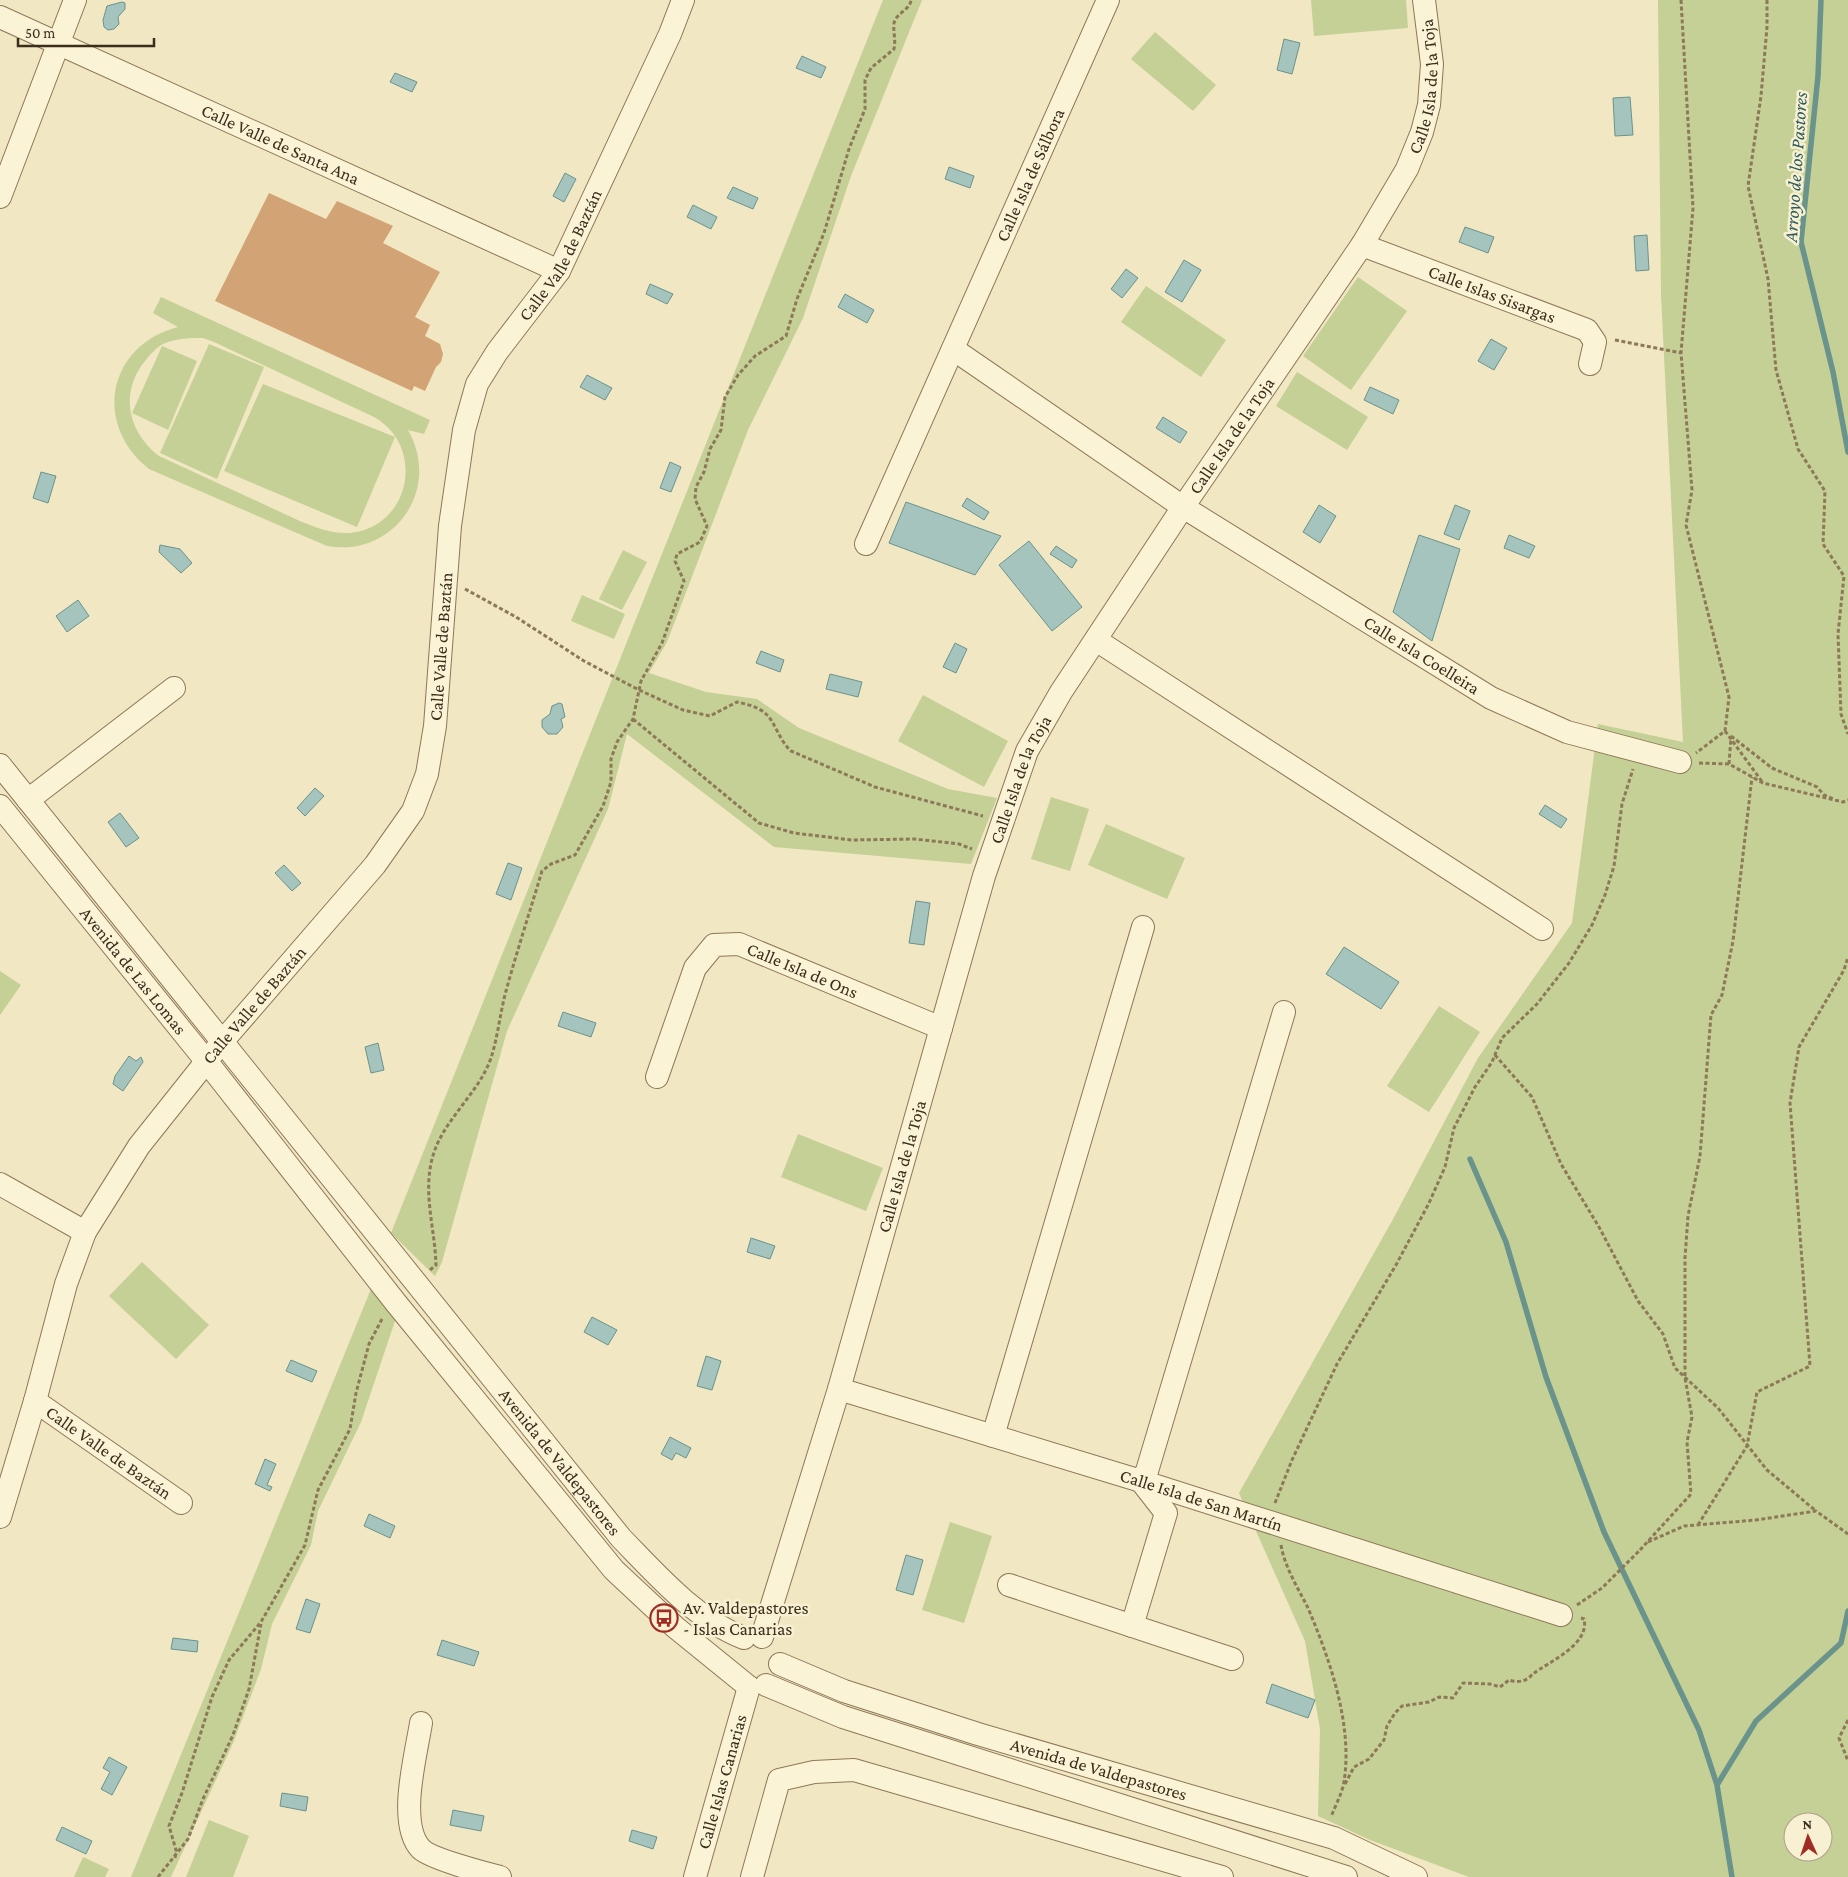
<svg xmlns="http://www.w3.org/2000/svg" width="1848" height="1877" font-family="'Crimson Pro',serif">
<rect width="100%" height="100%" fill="#f1e7c2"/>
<path fill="#c4d095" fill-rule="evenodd" d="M883,0H922L851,176L803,318L748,430L667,642L649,673L706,692L757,699L799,728L948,789L997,798L971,864L774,847L627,734L608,809L507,1031L442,1262L435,1276L391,1233Z
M1311,0H1406L1408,28L1314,36Z
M1658,0H1848V1877H1469L1370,1840L1318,1816L1320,1729L1305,1641L1239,1493L1392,1221L1478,1058L1572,923L1598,724L1683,742L1661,295ZM1793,1822H1823V1852H1793Z
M1155,32L1216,85L1193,111L1131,59Z
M1358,277L1407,311L1351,390L1303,356Z
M1146,286L1226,340L1201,377L1121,322Z
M161,297L430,420L424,434L408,430C442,489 394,558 327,546L149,469C92,424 108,345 178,327L153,313ZM191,338H203L214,342L374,417C426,446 411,527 350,533C333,534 317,528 302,522L159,456C128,432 119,393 145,361C149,356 155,349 161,345C170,340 182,339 191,338Z
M209,344L264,367L217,479L160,453Z
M162,346L197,361L168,430L132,413Z
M1297,372L1368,417L1347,450L1276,406Z
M263,384L395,437L357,527L224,471Z
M623,550L647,562L622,610L599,599Z
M582,595L625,614L614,639L571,621Z
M923,695L1008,741L984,787L898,741Z
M1051,797L1089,809L1070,871L1031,859Z
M1106,824L1185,858L1167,899L1088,865Z
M0,971L21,985L0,1015Z
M1439,1006L1480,1032L1429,1112L1387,1086Z
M798,1134L883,1168L866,1211L781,1177Z
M142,1262L209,1325L176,1359L109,1296Z
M371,1289L396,1318L361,1422L318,1511L311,1545L272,1624L261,1669L233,1743L171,1877H131Z
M950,1522L992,1536L964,1623L922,1610Z
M209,1820L249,1836L233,1877H186Z
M83,1857L109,1869L105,1877H74Z"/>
<path fill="#a5c4bd" stroke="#6a938c" d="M122,2L125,3V9L118,17L119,24L114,29L108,30L104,27L103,20L107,6Z
M1284,39L1300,43L1292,74L1277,70Z
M802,56L826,67L821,78L796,68Z
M395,73L417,82L412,92L390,82Z
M1630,97L1633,135L1615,136L1613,98Z
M949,167L974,176L970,188L945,179Z
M565,173L576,179L564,202L553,196Z
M733,187L758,198L753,209L727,198Z
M693,205L717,217L711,229L687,217Z
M1465,227L1494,237L1488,253L1459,242Z
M1647,235L1649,270L1636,271L1634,236Z
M1184,260L1201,270L1182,302L1165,292Z
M1126,269L1138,278L1122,298L1111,289Z
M650,284L673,294L667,304L646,294Z
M845,294L874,310L867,323L838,307Z
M1491,339L1507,348L1494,370L1478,361Z
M587,375L612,388L605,400L580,387Z
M1370,387L1399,400L1393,414L1364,400Z
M1163,417L1187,432L1180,443L1156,428Z
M670,462L681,467L671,492L660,488Z
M41,472L56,476L48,503L33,498Z
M967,498L989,512L984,520L962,506Z
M906,502L1001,536L975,575L889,543Z
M1319,505L1336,516L1320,543L1303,532Z
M1455,505L1470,511L1459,540L1444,534Z
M1419,535L1460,549L1432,641L1393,612Z
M1509,535L1535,546L1529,558L1504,548Z
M1029,541L1082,607L1052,631L999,565Z
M160,545L180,549L192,563L181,573L159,552Z
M1056,546L1077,560L1072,568L1050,554Z
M78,600L89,616L67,632L56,616Z
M955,643L967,649L956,673L943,667Z
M761,651L784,660L780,672L756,663Z
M830,674L862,682L858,697L826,689Z
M559,703L562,704L565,717L561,719L563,727L557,734H548L542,727V720L550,714L552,706Z
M315,788L324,796L305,816L297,808Z
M1545,805L1567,819L1561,828L1539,814Z
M120,813L139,838L126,847L108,822Z
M508,863L522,868L511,900L496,894Z
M284,865L301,883L292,891L275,873Z
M916,901L930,903L924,945L909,943Z
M1344,947L1399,982L1381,1009L1326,974Z
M563,1012L596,1023L591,1037L558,1026Z
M378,1043L384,1070L371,1073L365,1047Z
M129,1056L136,1061L141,1057L143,1062L123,1091L113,1084L115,1076Z
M751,1238L775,1246L770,1259L747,1252Z
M592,1317L617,1330L608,1345L584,1332Z
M706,1356L721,1361L712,1390L697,1386Z
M291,1360L317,1371L312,1382L286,1371Z
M670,1437L691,1448L686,1458L676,1453L672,1460L661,1454Z
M265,1459L276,1464L267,1485L272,1487L270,1491L255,1484Z
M369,1514L395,1526L390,1538L364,1526Z
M906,1555L923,1560L913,1595L896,1590Z
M306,1599L320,1604L310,1633L296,1629Z
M173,1638L198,1641L197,1652L171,1649Z
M442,1640L479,1652L474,1666L437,1655Z
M1272,1684L1315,1700L1308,1718L1266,1703Z
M109,1757L127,1767L112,1795L101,1789L110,1772L103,1768Z
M282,1793L308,1797L306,1811L280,1806Z
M453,1810L484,1816L481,1831L450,1825Z
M62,1827L92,1841L86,1854L56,1840Z
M632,1830L657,1837L653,1849L629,1841Z"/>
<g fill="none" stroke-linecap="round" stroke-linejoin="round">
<path stroke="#6a938c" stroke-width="5.5" d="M1821,0L1818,76L1801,242L1833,372L1848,452
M1470,1159L1506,1242L1546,1377L1604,1532L1699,1730L1717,1785
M1732,1877L1717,1785L1756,1721L1841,1643L1848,1611"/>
</g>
<path fill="#d2a475" d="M269,193L326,219L337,201L393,226L383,243L440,272L415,317L430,325L425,336L440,344L443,354L441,362L436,367L425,391L414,386L412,391L215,301Z"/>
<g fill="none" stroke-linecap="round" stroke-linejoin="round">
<g stroke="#8d7857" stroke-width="24">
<g id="minor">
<path id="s1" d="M0,17L559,271"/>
<path d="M0,197L75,0"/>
<path id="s2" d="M1362,245L1587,330L1595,342L1590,364"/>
<path id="s3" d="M953,349L1183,507L1491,698L1567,732L1680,762"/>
<path id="s4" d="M866,544L1108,0"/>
<path d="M1096,640L1542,929"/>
<path id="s5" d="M0,765L621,1538C657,1575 695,1619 744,1638"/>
<path d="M28,800L174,688"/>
<path id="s6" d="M0,806L207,1062L396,1303L614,1570L675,1627L749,1687"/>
<path id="s7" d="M657,1077L695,968L714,945L739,944L941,1028"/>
<path d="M0,1184L85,1232"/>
<path id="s8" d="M839,1389L1141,1481L1561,1615"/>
<path id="s9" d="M35,1401L181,1503"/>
<path d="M993,1436L1143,927"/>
<path id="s10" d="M0,1517L35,1401L66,1284L85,1232L139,1146L221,1043L375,865L413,811L427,774L435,726L450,526L464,430L477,384L497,352L559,271L670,34L683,0"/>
<path d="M1009,1585L1232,1659"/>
<path d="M1132,1626L1166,1513L1141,1481L1147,1471L1284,1012"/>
<path id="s11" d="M762,1637L839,1389L984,876L1027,751L1061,692L1183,507L1362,245L1407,169L1422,132L1429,105L1432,64L1424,0"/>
<path id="s12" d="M780,1664L844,1691L978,1734L1334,1838L1416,1877"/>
<path d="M766,1685L843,1717L1346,1877"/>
<path d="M421,1723C416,1755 397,1824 421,1849C431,1859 485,1873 500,1877"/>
<path id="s13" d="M695,1877L749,1687"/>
<path d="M752,1877L779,1780L814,1772L854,1770L1222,1877"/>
</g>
</g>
<path stroke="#8d7857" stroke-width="3" stroke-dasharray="4 2.5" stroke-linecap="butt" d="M1681,0L1693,208L1681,353L1692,490L1686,525L1729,697L1725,731L1696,753
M1767,0V27L1761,96L1748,186L1768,279L1776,370L1798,449L1825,491L1823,544L1844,576L1838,634L1841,714L1848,734
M1615,340L1681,353
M465,589L516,617L584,661L639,690L683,710L710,716L737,702C746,704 759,707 766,714C775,722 779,740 791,751L875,787L983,816
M633,719L759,823L794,833L852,840L915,839L959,844L972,849
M1725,731L1763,783
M1731,736L1772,768L1817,787L1824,795L1834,799
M1699,763L1729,764L1763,783L1843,802L1848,800
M1729,764L1731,737
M1495,1055L1532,1097L1561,1164L1599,1227L1638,1301L1663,1334L1675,1368L1718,1408L1767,1470L1816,1511
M430,1270L436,1265C435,1229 423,1195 432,1159C442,1120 478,1095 491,1058C498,1036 500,1013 506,991C517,951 530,911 542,871L551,864L575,855L603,806L611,782V759L617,742L633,719L641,681L662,643L684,581L675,561L677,554L700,542L707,526L695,499L696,487L704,472L710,449L721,430L725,397L738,375L755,356L786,336L797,299L824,233L849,149L865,109V80L871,68L894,49C896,40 893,32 894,23C897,12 910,10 911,0
M1275,1503L1292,1460L1337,1364L1396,1265L1429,1203L1445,1167L1454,1128L1475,1087L1492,1062L1502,1038L1537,1004L1569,963L1592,925L1605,895L1614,866L1622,804L1633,769
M1698,1525L1747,1446L1757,1392L1810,1366L1790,1103L1799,1047L1844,970L1848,957
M1648,1542L1684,1526L1756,1520L1816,1511L1848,1534
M1281,1545C1285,1568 1298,1588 1308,1608C1330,1660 1353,1725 1344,1782C1342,1794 1335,1806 1331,1817
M1640,1550L1691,1494L1687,1442L1692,1417L1685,1378V1258L1688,1216L1700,1156L1711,1015L1722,995L1733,941L1752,777
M1577,1605L1602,1588L1642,1548
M1848,1720L1839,1738L1848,1761
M1345,1784L1354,1767L1369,1759L1384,1740L1387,1726L1395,1713L1402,1706L1429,1702L1439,1697L1453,1698L1463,1683L1490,1684L1500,1687L1509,1680C1514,1682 1523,1682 1527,1679C1530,1678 1531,1675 1533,1674C1548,1662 1590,1645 1584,1619L1581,1618
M175,1858L176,1850L169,1826L182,1793L212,1697L229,1660L261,1622L305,1545L318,1490L350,1429L356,1393L369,1344L383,1317
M158,1877L188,1839L203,1799L233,1735L249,1689L261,1624"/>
<use href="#minor" stroke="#fbf3d6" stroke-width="22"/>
</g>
<defs>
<g id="bus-ring" transform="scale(1.4375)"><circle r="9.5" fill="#f8f0d2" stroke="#a02d23" stroke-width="1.5"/><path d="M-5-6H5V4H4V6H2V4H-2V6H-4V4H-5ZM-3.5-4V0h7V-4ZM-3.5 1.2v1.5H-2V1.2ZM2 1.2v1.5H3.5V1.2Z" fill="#a02d23"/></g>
</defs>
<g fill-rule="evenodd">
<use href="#bus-ring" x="664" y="1618"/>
</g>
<g text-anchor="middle" stroke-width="5" stroke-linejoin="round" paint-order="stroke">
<g font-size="18" fill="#3b2e1d" stroke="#f8f0d2">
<text dy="6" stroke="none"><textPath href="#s11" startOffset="1706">Calle Isla de la Toja</textPath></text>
<text dy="6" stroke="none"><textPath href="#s1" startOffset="308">Calle Valle de Santa Ana</textPath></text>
<text dy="6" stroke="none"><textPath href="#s4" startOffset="404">Calle Isla de Sálbora</textPath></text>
<text dy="6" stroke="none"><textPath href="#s10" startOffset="1420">Calle Valle de Baztán</textPath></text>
<text dy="6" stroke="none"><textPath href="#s2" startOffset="139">Calle Islas Sisargas</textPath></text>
<text dy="6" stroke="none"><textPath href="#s11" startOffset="1301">Calle Isla de la Toja</textPath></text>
<text dy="6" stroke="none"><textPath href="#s10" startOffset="1000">Calle Valle de Baztán</textPath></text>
<text dy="6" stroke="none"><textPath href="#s3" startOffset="560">Calle Isla Coelleira</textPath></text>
<text dy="6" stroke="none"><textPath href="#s11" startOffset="896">Calle Isla de la Toja</textPath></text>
<text dy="6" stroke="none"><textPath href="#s7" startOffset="239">Calle Isla de Ons</textPath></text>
<text dy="6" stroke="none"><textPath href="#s6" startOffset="212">Avenida de Las Lomas</textPath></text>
<text dy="6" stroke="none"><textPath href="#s10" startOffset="581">Calle Valle de Baztán</textPath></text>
<text dy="6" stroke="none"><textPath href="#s11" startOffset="491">Calle Isla de la Toja</textPath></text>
<text dy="6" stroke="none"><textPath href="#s9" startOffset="90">Calle Valle de Baztán</textPath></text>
<text dy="6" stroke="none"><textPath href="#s5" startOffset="894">Avenida de Valdepastores</textPath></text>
<text dy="6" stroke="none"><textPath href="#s8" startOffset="379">Calle Isla de San Martín</textPath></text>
<text dy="6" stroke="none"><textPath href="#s12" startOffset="336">Avenida de Valdepastores</textPath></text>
<text dy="6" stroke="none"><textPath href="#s13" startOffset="99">Calle Islas Canarias</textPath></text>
</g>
<g font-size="18" fill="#3b2e1d" stroke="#f8f0d2" text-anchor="start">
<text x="683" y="1614">Av. Valdepastores<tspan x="683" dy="21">- Islas Canarias</tspan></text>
</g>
<g font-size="19" font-style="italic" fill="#2b5b5c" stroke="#f8f0d2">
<text transform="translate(1795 167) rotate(-86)" y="7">Arroyo de los Pastores</text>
</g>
</g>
<g transform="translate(1808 1837) rotate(357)"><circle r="24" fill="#f8f0d2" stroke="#aca28a"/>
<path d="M0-4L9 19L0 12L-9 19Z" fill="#a02d23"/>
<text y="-8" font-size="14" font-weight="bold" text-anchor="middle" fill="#3b2e1d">N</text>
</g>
<path d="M18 38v8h136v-8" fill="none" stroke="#3b2e1d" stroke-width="2.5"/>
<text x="25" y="38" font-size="15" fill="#3b2e1d" stroke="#f8f0d2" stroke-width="4" paint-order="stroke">50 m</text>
</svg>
